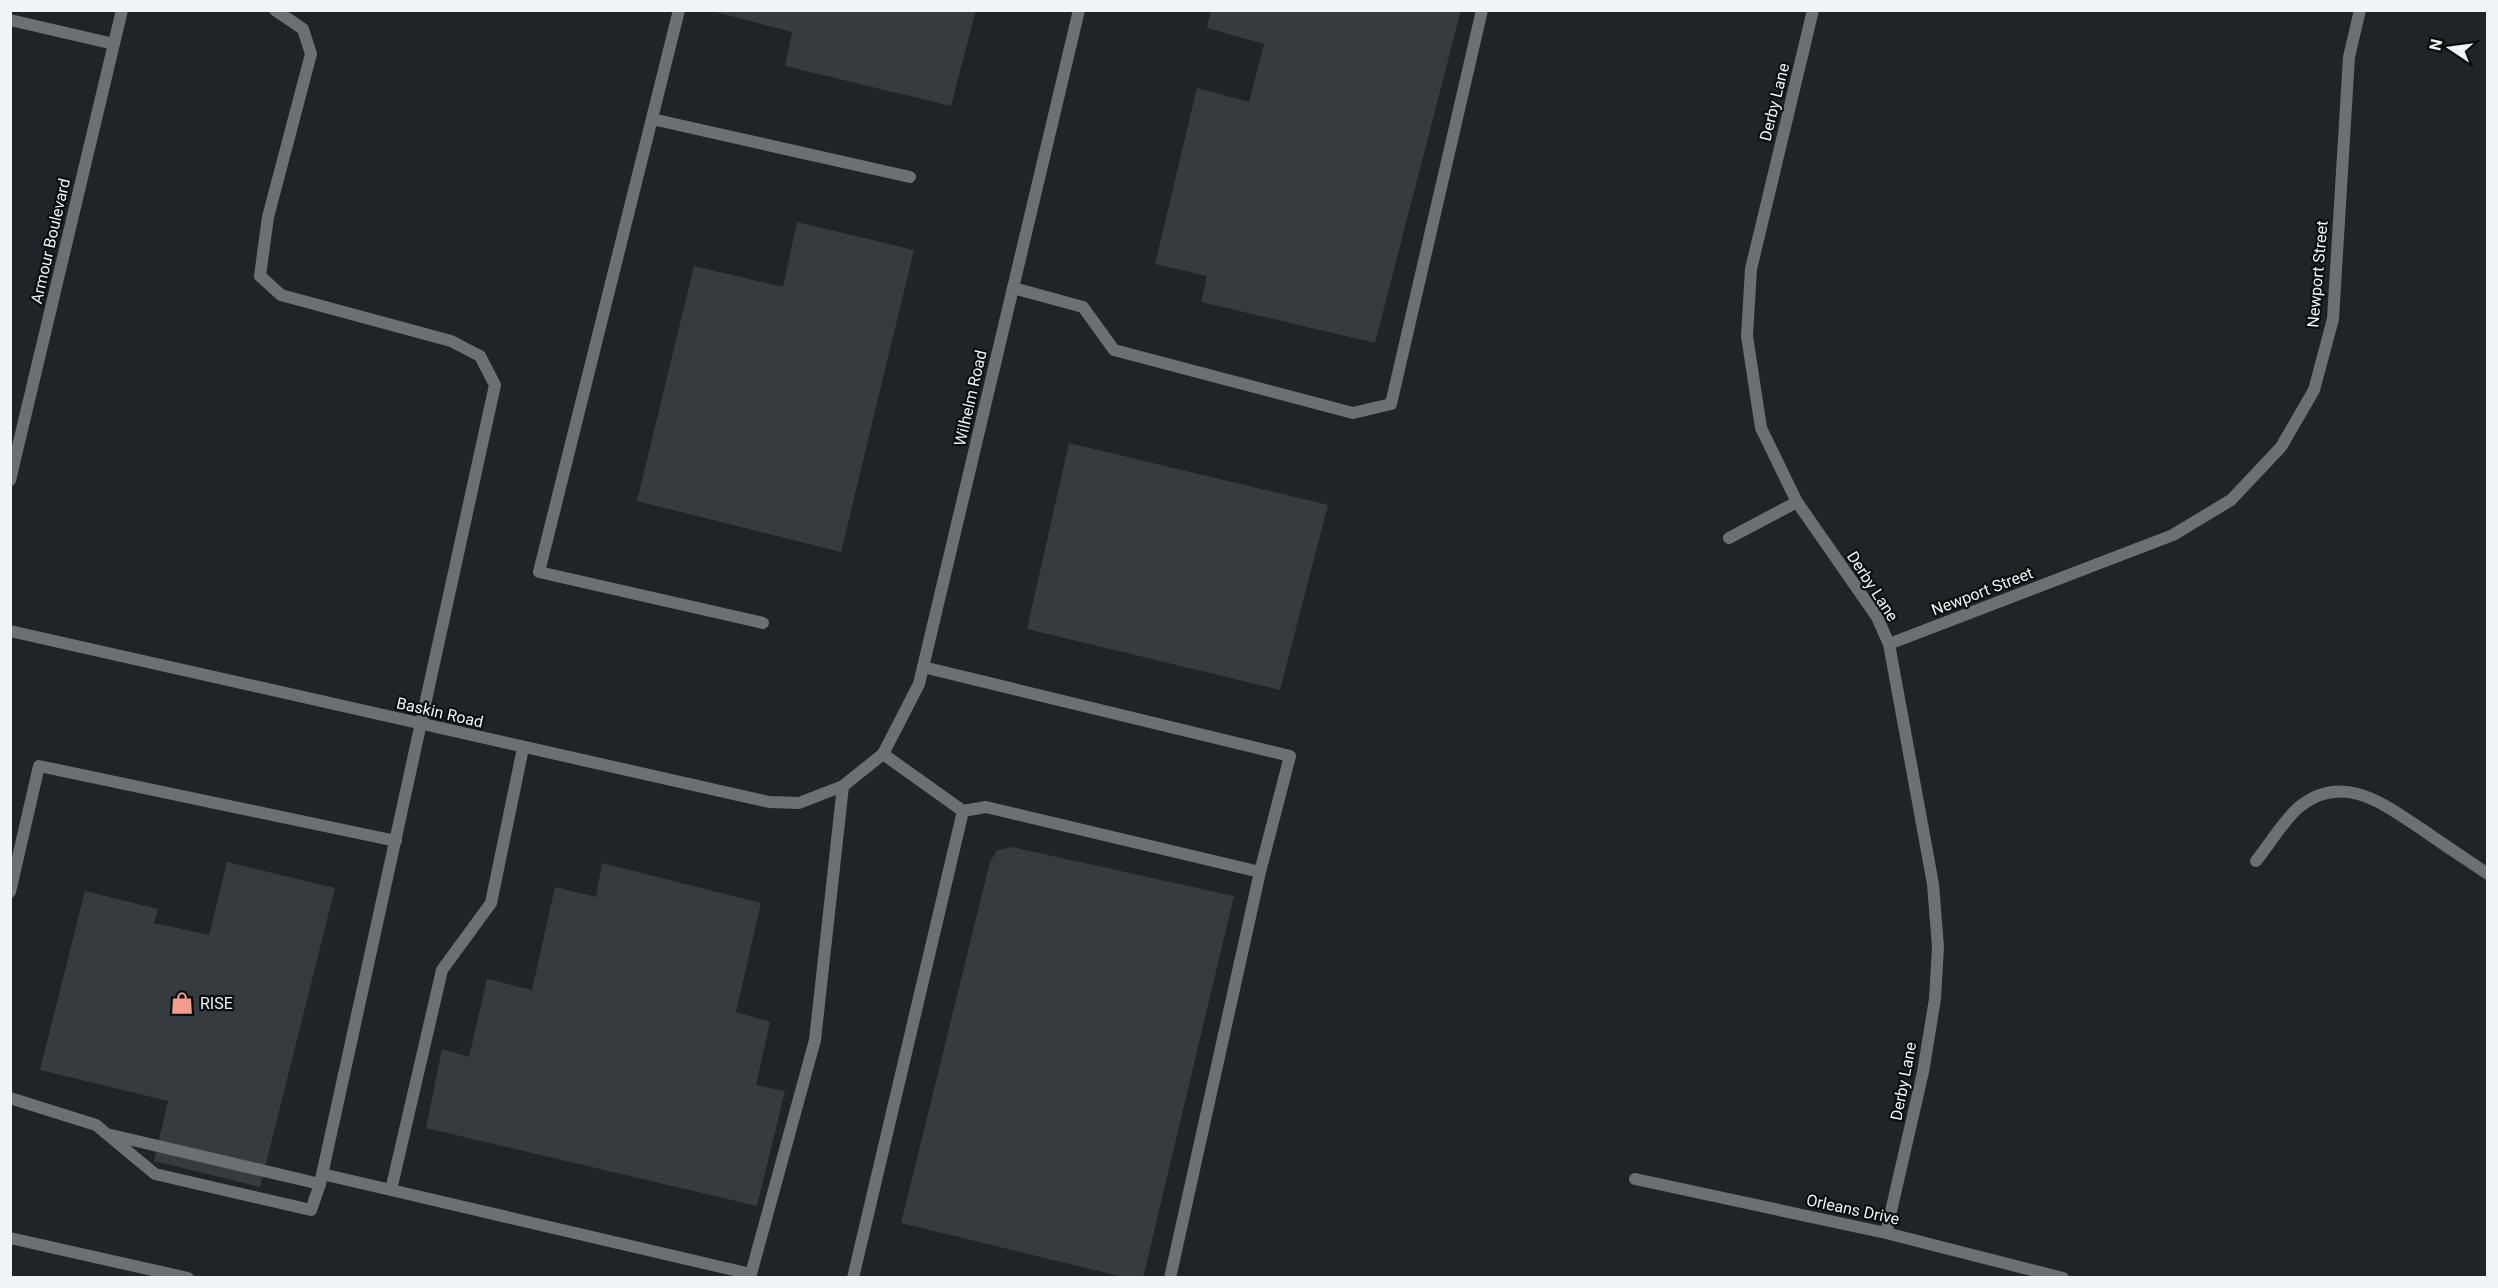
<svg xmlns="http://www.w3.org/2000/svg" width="2498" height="1288" font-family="Roboto,sans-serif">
<rect width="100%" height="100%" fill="#1e2428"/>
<path fill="#353b3f" d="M708,10H976L951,106L785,66L792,32Z
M1211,10H1461L1375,343L1201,302L1207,276L1155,264L1197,88L1249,102L1264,44L1207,28Z
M797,222L914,250L841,552L637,501L694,266L783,287Z
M1069,443L1328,505L1280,690L1027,629Z
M1012,847L1234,896L1143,1278H1127L901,1223L990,862L997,850Z
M227,862L335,888L260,1187L154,1161L168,1101L40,1070L85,891L158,909L154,923L209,935Z
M602,863L761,903L736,1012L770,1022L756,1085L785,1091L757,1206L426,1128L442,1049L469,1057L487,979L532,990L555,887L596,897Z"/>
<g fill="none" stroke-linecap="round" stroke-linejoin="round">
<path stroke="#6d7072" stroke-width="12" d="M679,10L539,572L763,623
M652,119L910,177
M1013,288L1083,307L1114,350L1353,413L1391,404L1482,10
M923,667L1290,756L1260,872
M523,748L491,903L442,970L391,1190L751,1274L815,1040L843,786
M883,754L963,811L986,807L1260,872L1170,1278
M2256,861C2270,844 2283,821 2299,807C2343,771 2385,805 2423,830C2444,845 2466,859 2488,874
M10,892L39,766L396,841
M10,1098L96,1125L155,1174L311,1210L320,1184L495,385L480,356L451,341L281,295L260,276L268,217L311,54L303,29L275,10
M111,1135L320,1184
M322,1174L391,1190
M10,1238L188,1278
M853,1278L963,811"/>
<path stroke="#6d7072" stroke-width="12" d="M1813,10L1751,269L1747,336L1761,428L1797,502L1877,617L1889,644L1933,884L1938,947L1935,999L1923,1072L1886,1233
M10,20L114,44
M10,480L122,10
M1729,538L1797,502
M10,631L769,802L799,803L843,786L883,754L919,684L1079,10
M1889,644L2173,535L2231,500L2281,447L2314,390L2333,319L2349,57L2360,10
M1635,1179L1886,1233L2063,1278"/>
</g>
<defs>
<g id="shop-bare" transform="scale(1.8)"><path d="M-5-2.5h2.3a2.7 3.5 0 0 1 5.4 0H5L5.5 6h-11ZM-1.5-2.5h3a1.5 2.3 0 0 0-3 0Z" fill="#f49d8c" stroke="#0a0d0e" stroke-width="2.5" paint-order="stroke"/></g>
</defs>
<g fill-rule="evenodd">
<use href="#shop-bare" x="182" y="1003"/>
</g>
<g text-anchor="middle" stroke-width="4.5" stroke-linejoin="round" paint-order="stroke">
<g font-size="16" fill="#f0f4f7" stroke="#0a0d0e">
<text transform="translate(1774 102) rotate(-76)" y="6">Derby Lane</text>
<text transform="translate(50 241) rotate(-77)" y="6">Armour Boulevard</text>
<text transform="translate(2317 274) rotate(-85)" y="6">Newport Street</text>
<text transform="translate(970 398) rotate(-77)" y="6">Wilhelm Road</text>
<text transform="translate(1873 586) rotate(57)" y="6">Derby Lane</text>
<text transform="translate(1982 591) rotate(-21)" y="6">Newport Street</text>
<text transform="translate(440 712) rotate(13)" y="6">Baskin Road</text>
<text transform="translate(1903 1081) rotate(-79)" y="6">Derby Lane</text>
<text transform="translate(1853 1209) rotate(12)" y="6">Orleans Drive</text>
</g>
<g font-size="16" fill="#f0f4f7" stroke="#0a0d0e" text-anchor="start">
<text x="200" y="1009">RISE</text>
</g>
</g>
<rect width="2498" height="1288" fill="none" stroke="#f0f4f7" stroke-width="24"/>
<g transform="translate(2450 48) rotate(283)" stroke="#0a0d0e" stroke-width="4.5" paint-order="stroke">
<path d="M0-4.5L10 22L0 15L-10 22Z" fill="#f0f4f7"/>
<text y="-9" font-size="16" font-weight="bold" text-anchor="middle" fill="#f0f4f7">N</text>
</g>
</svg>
